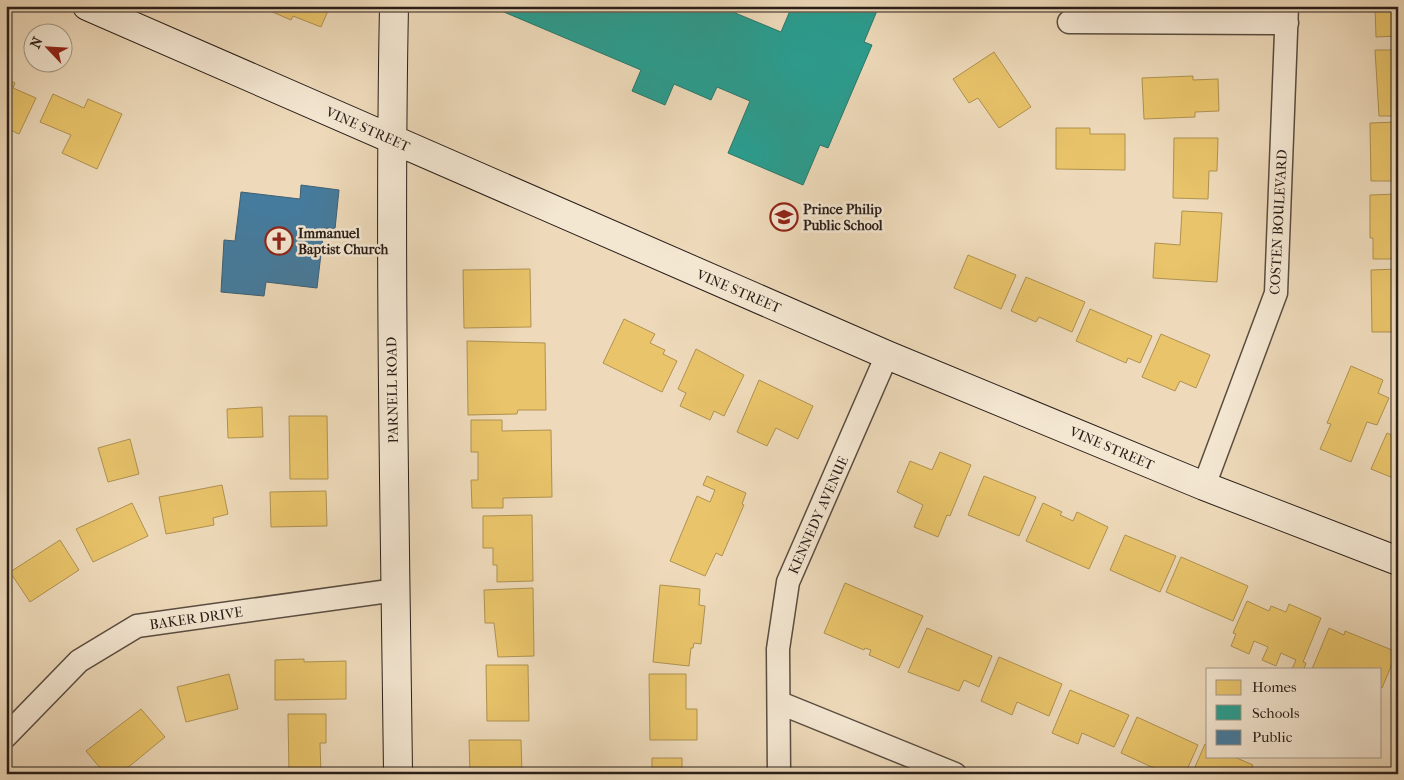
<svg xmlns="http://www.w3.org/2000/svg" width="1404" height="780" font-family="'IM FELL French Canon',serif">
<rect width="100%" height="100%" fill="#eedaba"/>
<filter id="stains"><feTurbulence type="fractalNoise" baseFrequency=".004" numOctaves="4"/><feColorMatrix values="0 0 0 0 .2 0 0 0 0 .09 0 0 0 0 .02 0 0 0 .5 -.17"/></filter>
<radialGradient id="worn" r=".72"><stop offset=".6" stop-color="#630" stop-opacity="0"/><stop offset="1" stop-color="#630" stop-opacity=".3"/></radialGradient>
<path fill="#e9c46a" stroke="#af9251" d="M330,6L321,27L293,16L291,20L261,7Z
M1375,6H1398V36L1376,37Z
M1375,50H1398V116H1379Z
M994,52L1031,107L999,128L978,98L969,103L953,79Z
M1193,76V80L1218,79L1219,111L1195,112V117L1144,119L1142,78Z
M6,79L15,83L13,88L36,98L19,134L6,128Z
M53,94L84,108L88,99L122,114L97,169L62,153L71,135L40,122Z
M1398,122V181H1371L1370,123Z
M1056,128H1090V134H1125V170L1056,169Z
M1174,138H1218L1217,171H1209L1208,199L1173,198Z
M1398,194V259H1373V238H1370V195Z
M1182,211L1222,213L1217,282L1153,278L1155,243L1180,245Z
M968,255L1016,275L1001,309L954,288Z
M530,269L531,327L464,328L463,270Z
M1398,269V332H1372L1371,270Z
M1026,277L1085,302L1072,332L1039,317L1036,322L1011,311Z
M1090,309L1152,336L1140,363L1128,358L1126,363L1076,341Z
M624,319L655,334L650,343L665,350L663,354L677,361L662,392L603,363Z
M1161,334L1210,355L1196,388L1180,381L1175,391L1142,377Z
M467,341L545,343L546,410H518L517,414L468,415Z
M696,349L744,375L724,416L714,411L710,420L680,406L686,393L678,389Z
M1351,366L1383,380L1378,393L1389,398L1377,425L1367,422L1351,462L1320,449L1331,424L1327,423Z
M759,380L813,406L798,439L776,428L767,446L737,432Z
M262,407L263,437L228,438L227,409Z
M289,416H327L328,479H290Z
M471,420H502V431L551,430L552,497L503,498V508H472L471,480H478V452H471Z
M1387,433L1398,438V480L1371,469Z
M130,439L139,474L108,482L98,448Z
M940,452L971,465L950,516L947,515L938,537L914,527L923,505L897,492L910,461L932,470Z
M707,476L746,493L742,504L744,505L722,556L716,553L705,576L670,561L697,496L710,502L715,490L703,485Z
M984,476L1036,497L1019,536L968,515Z
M222,485L228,514L213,518L214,525L166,534L159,497Z
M326,491L327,526L271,527L270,492Z
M132,503L148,536L93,562L76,529Z
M1043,503L1062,512L1060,515L1073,521L1077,512L1108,527L1089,569L1026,541Z
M532,515L533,581L497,582V565H493V548H483V516Z
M1125,535L1176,556L1160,592L1110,570Z
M60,540L79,570L30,602L10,572Z
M1181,557L1248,586L1233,621L1166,592Z
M845,583L923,616L899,668L869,655L871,650L865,648L864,650L824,633Z
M660,585L700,589L699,605L705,606L701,644L694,643L693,648H691L689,666L653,662Z
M533,588L534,656L498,657L494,623H485L484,590Z
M1247,601L1269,611L1271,606L1286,612L1289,604L1321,618L1303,662L1306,663L1304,669H1292L1296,660L1281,653L1276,666L1262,660L1268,647L1254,641L1249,654L1231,646L1236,634L1233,633Z
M6,623L12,629L6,634Z
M927,628L992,656L979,687L964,680L959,691L908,672Z
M1329,628L1344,635L1345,631L1397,652L1382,688L1380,687V669H1312Z
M999,657L1062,684L1049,716L1017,702L1012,715L981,701Z
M304,659V662L346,661V699L275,700V660Z
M486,665H528L529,721H487Z
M229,674L238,709L186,722L177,687Z
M649,674H686V709H697V740H650Z
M1070,690L1129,715L1114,747L1082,733L1078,744L1052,733Z
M141,709L165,737L120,774H105L86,751Z
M288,714H326V743H320L321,774H289Z
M1137,717L1198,745L1185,774H1154L1156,769L1121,753Z
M469,740H521L522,774L470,772Z
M1205,744L1208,745V756H1232L1253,765L1249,774H1192Z
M652,758H682V774H652Z"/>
<path fill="#2a9d8f" stroke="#2a776b" d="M729,6L728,10L781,32L792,6H879L864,42L872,45L828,148L820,145L803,185L728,153L750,101L717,87L711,100L674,84L665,105L632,91L641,70L492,7Z"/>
<path fill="#457b9d" stroke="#3d5f75" d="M301,185L339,190L335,229L324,228L317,288L266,282L264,296L221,292L224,240L235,241L241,192L300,199Z"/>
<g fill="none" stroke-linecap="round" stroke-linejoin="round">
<g stroke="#5a4d40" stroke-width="25">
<path id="street" d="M1069,22L1287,23
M1204,486L1276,293L1287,6
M780,703L955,774
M6,736L79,661L137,626L396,590
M779,774L778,649L788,582L887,355"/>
</g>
<g stroke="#291e18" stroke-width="30">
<path id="secondary" d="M87,6L887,355L1204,486L1398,561
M394,6C389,262 395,518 398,774"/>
</g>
<use href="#street" stroke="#f4e7d2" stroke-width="22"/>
<use href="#secondary" stroke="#f4e7d2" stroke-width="28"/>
</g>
<defs>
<g id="school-ring" transform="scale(1.4375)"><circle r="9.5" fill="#f4e7d2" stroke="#8f2418" stroke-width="1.5"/><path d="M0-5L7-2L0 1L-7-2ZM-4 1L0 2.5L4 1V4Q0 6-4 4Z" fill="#8f2418"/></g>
<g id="church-ring" transform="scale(1.4375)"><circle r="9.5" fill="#f4e7d2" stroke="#8f2418" stroke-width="1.5"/><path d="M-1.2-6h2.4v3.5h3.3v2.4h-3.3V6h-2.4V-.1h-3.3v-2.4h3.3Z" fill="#8f2418"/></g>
</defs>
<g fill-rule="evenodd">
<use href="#school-ring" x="784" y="217"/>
<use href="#church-ring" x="279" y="241"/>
</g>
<g text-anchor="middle" stroke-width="5" stroke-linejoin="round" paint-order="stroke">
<g font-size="14" fill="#291e18" stroke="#f4e7d2">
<text transform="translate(368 129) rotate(24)" y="5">VINE STREET</text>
<text transform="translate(1278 222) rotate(-87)" y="5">COSTEN BOULEVARD</text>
<text transform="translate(739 291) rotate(23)" y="5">VINE STREET</text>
<text transform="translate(392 390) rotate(-91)" y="5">PARNELL ROAD</text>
<text transform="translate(1112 448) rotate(23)" y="5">VINE STREET</text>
<text transform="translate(818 515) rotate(-66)" y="5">KENNEDY AVENUE</text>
<text transform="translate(196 618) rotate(-8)" y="5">BAKER DRIVE</text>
</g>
<g font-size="14" font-weight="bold" fill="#291e18" stroke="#f4e7d2" text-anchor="start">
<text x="803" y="214">Prince Philip<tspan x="803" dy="16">Public School</tspan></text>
<text x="298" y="238">Immanuel<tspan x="298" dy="16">Baptist Church</tspan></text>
</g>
</g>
<rect width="1404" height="780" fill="none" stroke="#eedaba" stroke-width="25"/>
<rect x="8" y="8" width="1389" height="765" fill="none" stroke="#291e18" stroke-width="2.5"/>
<rect x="12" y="12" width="1379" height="755" fill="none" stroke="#291e18"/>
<rect x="1206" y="668" width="175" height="90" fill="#f4e7d2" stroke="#a39788"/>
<rect x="1216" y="680" width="25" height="15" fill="#e9c46a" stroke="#a39788"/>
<text x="1252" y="692" font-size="15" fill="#291e18">Homes</text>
<rect x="1216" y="705" width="25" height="15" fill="#2a9d8f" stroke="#a39788"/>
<text x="1252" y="718" font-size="15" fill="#291e18">Schools</text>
<rect x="1216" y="730" width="25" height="15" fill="#457b9d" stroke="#a39788"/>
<text x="1252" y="742" font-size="15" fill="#291e18">Public</text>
<g transform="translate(48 48) rotate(295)"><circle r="24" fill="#f4e7d2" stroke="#a39788"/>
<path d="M0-4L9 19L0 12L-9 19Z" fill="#8f2418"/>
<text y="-8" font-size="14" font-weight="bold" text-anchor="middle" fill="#291e18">N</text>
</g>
<rect width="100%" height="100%" filter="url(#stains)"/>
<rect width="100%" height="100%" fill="url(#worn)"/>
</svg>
